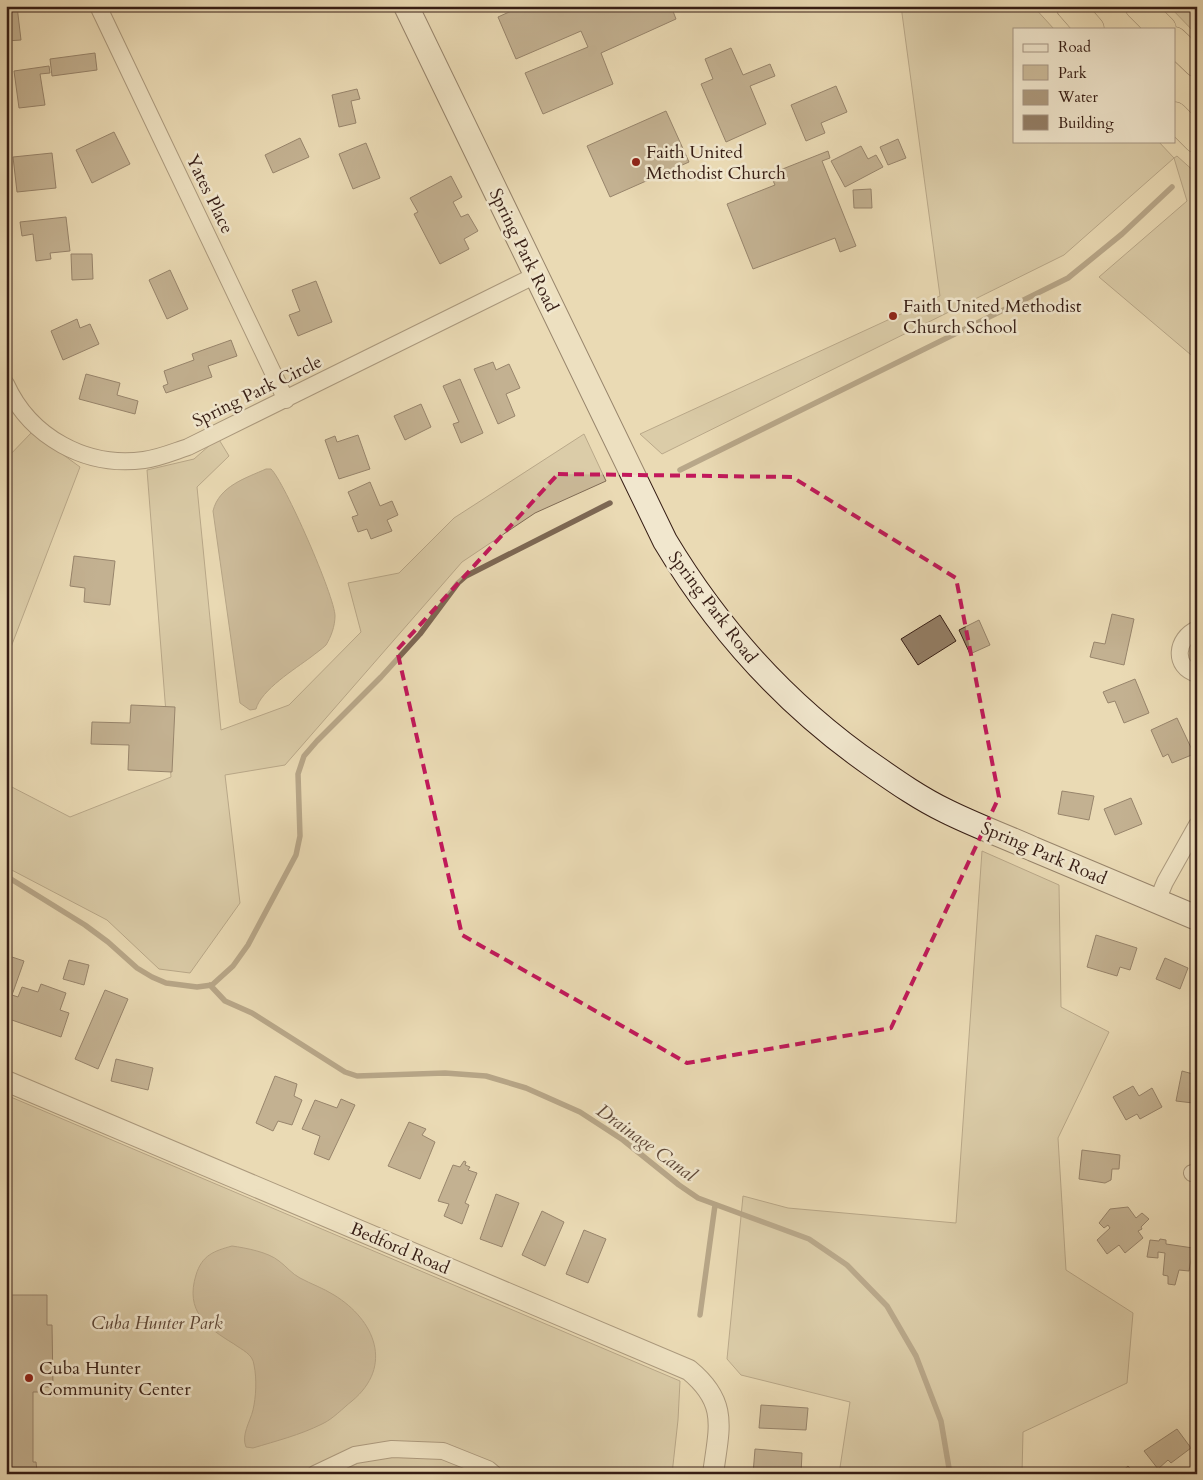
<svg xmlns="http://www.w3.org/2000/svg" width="1203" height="1480" font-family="Cardo,serif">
<rect width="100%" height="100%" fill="#eadab4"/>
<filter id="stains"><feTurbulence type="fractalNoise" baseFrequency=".004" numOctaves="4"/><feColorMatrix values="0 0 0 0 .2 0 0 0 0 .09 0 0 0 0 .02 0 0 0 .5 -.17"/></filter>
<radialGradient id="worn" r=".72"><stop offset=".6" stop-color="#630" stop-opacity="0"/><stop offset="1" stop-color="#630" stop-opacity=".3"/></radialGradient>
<path fill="#cbba99" stroke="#806c56" d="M901,6H1033L1054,29H1014V141H1158L1174,158L1177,156L1197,174V360L1099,277L1187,201L1174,158L1064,255L662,454L640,434L940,296Z
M1169,6H1197V35Z
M32,432L80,467L6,660V459Z
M584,434L606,481L535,513L462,562L285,765L225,775L240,903L190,973L159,969L107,920L6,867V784L70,817L171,777L147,470L194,459L218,438L229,456L197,487L221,730L289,705L361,632L348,583L399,573L454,518Z
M982,851L1059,885L1061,1007L1109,1032L1058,1138L1066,1270L1133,1313L1127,1383L1023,1432L1022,1474H839L850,1402L741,1375L727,1359L743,1196L788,1208L956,1223Z
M6,1095L680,1381L678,1420L672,1474H6Z"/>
<path fill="#ad9a7e" stroke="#7d6854" d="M266,469H271C284,481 335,597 335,616C335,626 331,637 326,645C322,649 316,653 311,657C295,669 261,690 256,709L250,710L240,703L213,511C219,486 246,478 266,469Z
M232,1246C246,1248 268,1252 279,1261C286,1266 292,1274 300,1278C311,1284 323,1288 334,1295C375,1320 394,1366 352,1401C343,1408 333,1419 322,1424C300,1435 276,1441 253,1448L246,1447C241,1435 250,1422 253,1410C256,1397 257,1379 254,1365C253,1354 242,1350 234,1344C206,1327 185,1311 196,1275C202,1255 214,1251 232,1246Z"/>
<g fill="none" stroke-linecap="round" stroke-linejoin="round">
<path stroke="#7d6854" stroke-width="5.5" d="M680,470L1068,278L1122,234L1172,187
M6,876L85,925L108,942L137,968L152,977L166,983L197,987L212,985L233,966L248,945L296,855L300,836L298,774L304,756L317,741L381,677L420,634L458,583L466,576L610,503
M210,985L225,1001L252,1013L345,1072L357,1076L445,1073L486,1076L526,1088L580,1112L623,1140L679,1185L698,1198L809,1239L847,1265L887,1306L916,1356L941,1421L950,1474
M700,1315L715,1205"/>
</g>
<path fill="#947f67" stroke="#361d14" d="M17,6L21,40L6,41V7Z
M551,6H671L676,19L601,53L613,84L543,114L525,73L588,47L581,31L516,59L498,17L518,8Z
M731,48L743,75L770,64L775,76L750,86L766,124L726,142L701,84L713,79L705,59Z
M95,53L97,70L52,76L50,59Z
M49,66L50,73L40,74L45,105L19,108L14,71Z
M836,86L847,112L821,123L825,133L806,141L791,105Z
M357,89L360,99L351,101L356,123L339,127L332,95Z
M666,111L689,162L610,197L587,146Z
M114,132L130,164L92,183L76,150Z
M300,138L309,157L273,173L265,155Z
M898,139L906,158L888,165L880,147Z
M366,143L380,178L353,189L339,154Z
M861,146L868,159L876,155L883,167L845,187L831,161Z
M828,151L830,158L822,161L856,246L840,252L835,238L753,269L727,204L775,185L770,174Z
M52,153L56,188L17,192L13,157Z
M451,176L462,197L453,202L461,217L468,214L478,231L464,239L469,249L440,264L414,214L418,212L410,198Z
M871,189L872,208H854L853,190Z
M66,217L70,251L50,253L51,259L36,261L33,234L22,236L20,222Z
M71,254H92L93,279L72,280Z
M170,270L188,309L167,319L149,280Z
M316,281L332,322L298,336L289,315L300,311L292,290Z
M77,319L80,328L90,324L99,344L63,360L51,331Z
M231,340L237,356L208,366L212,377L166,393L163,386L168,384L164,371L194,360L192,354Z
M493,362L496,370L509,364L520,388L506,394L515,416L498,424L474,369Z
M86,374L120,383L117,395L138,401L135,414L79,399Z
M460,379L483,433L461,443L453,424L459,422L443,386Z
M421,404L431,427L405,440L394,416Z
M358,435L370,469L339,479L325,440L335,436L337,442Z
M370,482L380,506L392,501L398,515L387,520L392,531L371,539L367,529L358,532L352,517L358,515L348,492Z
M74,556L115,561L110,605L84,602L85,588L70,586Z
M1112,614L1134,619L1124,665L1090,657L1094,642L1105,644Z
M940,615L956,641L918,665L901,639Z
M979,620L990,645L970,654L959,630Z
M1135,679L1149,713L1124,723L1115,701L1108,703L1103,692Z
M131,705L175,707L172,772L128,770L129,745L91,744L92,722L130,723Z
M1177,718L1194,754L1172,763L1168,754L1163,757L1151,730Z
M1062,791L1094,796L1089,820L1058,814Z
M1131,798L1142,824L1115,835L1104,809Z
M1096,935L1137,948L1130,970L1120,967L1117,976L1087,967Z
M6,955L24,961L12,995L18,997L22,987L38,992L41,984L66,993L60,1010L69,1013L61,1037L6,1018Z
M1165,958L1188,968L1180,989L1156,979Z
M69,960L89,965L84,985L63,979Z
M105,990L128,999L98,1069L75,1059Z
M116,1059L153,1068L148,1090L111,1081Z
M1182,1071L1193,1074L1192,1080H1197V1110L1192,1109L1193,1103L1176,1101Z
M275,1076L297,1084L294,1096L302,1100L292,1125L278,1121L273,1131L256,1123Z
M1133,1086L1139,1096L1152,1088L1162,1107L1140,1119L1137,1114L1126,1120L1113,1097Z
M341,1099L355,1105L329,1160L314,1154L320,1136L302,1129L315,1100L337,1108Z
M409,1122L426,1129L422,1135L435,1142L420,1179L388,1166Z
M1082,1150L1120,1155L1119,1169H1112L1111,1180L1105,1183L1079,1179Z
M464,1161L466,1162L465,1165L470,1167L468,1170L477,1173L465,1203L469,1205L462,1224L444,1216L449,1204L438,1201L453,1165L460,1167Z
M496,1194L519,1203L502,1247L480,1239Z
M1128,1207L1136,1218L1142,1213L1149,1219L1141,1227L1142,1229L1138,1231L1143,1238L1125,1253L1119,1245L1107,1254L1097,1240L1110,1228L1108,1225L1104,1228L1099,1223L1110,1209Z
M542,1211L564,1222L545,1266L522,1255Z
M584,1230L606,1239L588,1283L566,1274Z
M1160,1239L1166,1240V1244L1193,1248L1189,1271L1179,1270L1175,1285L1168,1284V1276L1163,1275L1165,1253L1158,1252V1258L1147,1257L1150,1240L1159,1241Z
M6,1295H47V1325H52L53,1387H43V1392H33V1462H36L37,1471H6Z
M761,1405L808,1408L806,1430L759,1428Z
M1177,1429L1191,1448L1171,1463L1168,1460L1158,1469L1144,1451Z
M755,1449L802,1453L801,1474H753Z
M1128,1466L1135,1474H1119Z"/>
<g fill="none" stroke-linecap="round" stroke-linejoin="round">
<g stroke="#634c3c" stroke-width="18">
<path id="minor" d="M98,6L286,400
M6,384C30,437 86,468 144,460C159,458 173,452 188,447L536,275
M1197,629C1176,638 1172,667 1197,674
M1157,901L1165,882L1197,825
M1192,1173L1197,1172
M315,1474L355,1455L392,1449L443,1451L488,1469L494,1474"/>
</g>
<g stroke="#634c3c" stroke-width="22">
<path id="tertiary" d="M6,1081L689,1370C729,1403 719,1428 713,1474"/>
</g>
<g stroke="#361d14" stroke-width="26">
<path id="secondary" d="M406,6L665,541C719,631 788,707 875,767C898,783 921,799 946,811C974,825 1004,836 1033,849C1087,872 1142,895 1197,918"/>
</g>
<g stroke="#361d14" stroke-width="29">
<path id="motorway" d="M1070,6L1090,29
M1139,6L1162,29
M1174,41L1197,63
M1174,116L1197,139"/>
</g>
<use href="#minor" stroke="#f1e7ce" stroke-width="16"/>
<use href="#tertiary" stroke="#f1e7ce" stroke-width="20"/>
<use href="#secondary" stroke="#f1e7ce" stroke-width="24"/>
<use href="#motorway" stroke="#eadab4" stroke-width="28"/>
</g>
<path d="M0 0H1203V1480H0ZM558,474L792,477L956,578L999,797L891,1028L687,1063L462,935L397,650Z" fill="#eadab4" fill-opacity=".55" fill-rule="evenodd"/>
<path fill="none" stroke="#c2185b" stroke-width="4" stroke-dasharray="10 6" stroke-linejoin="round" d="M558,474L792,477L956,578L999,797L891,1028L687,1063L462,935L397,650Z"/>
<g fill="#8f2418" stroke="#f1e7ce" stroke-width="2">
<circle cx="636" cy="162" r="5"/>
<circle cx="893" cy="316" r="5"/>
<circle cx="29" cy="1378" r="5"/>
</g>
<g text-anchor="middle" stroke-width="5" stroke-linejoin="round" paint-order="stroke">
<g font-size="18" fill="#361d14" stroke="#f1e7ce" text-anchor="start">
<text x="646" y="158">Faith United<tspan x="646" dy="21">Methodist Church</tspan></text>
<text x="903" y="312">Faith United Methodist<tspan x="903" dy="21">Church School</tspan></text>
<text x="39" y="1374">Cuba Hunter<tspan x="39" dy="21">Community Center</tspan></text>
</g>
<g font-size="18" fill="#361d14" stroke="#f1e7ce">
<text transform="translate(210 194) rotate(64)" y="6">Yates Place</text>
<text transform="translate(524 250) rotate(64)" y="6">Spring Park Road</text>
<text transform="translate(257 391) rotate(-26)" y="6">Spring Park Circle</text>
<text transform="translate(713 607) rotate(53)" y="6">Spring Park Road</text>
<text transform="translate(1044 853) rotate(23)" y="6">Spring Park Road</text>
<text transform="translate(400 1248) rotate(23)" y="6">Bedford Road</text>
</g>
<g font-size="18" font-style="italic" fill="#5b4435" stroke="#f1e7ce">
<text x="157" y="1329">Cuba Hunter Park</text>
</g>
<g font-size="19" font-style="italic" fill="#604939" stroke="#f1e7ce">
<text transform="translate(647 1142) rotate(36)" y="7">Drainage Canal</text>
</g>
</g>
<rect width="1203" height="1480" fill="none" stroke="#eadab4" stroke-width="25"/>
<rect x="8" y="8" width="1188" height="1465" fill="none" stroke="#361d14" stroke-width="2.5"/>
<rect x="12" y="12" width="1178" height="1455" fill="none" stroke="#361d14"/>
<rect x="1013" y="28" width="162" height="115" fill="#f1e7ce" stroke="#a69684"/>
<rect x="1023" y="44" width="25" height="8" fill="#f1e7ce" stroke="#a69684"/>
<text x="1058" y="52" font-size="15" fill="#361d14">Road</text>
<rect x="1023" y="65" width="25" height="15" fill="#cbba99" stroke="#a69684"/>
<text x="1058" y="78" font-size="15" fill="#361d14">Park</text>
<rect x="1023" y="90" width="25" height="15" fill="#ad9a7e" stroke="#a69684"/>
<text x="1058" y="102" font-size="15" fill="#361d14">Water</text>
<rect x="1023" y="115" width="25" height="15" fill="#947f67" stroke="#a69684"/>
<text x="1058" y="128" font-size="15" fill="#361d14">Building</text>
<rect width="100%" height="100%" filter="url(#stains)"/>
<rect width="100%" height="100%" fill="url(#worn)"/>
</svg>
